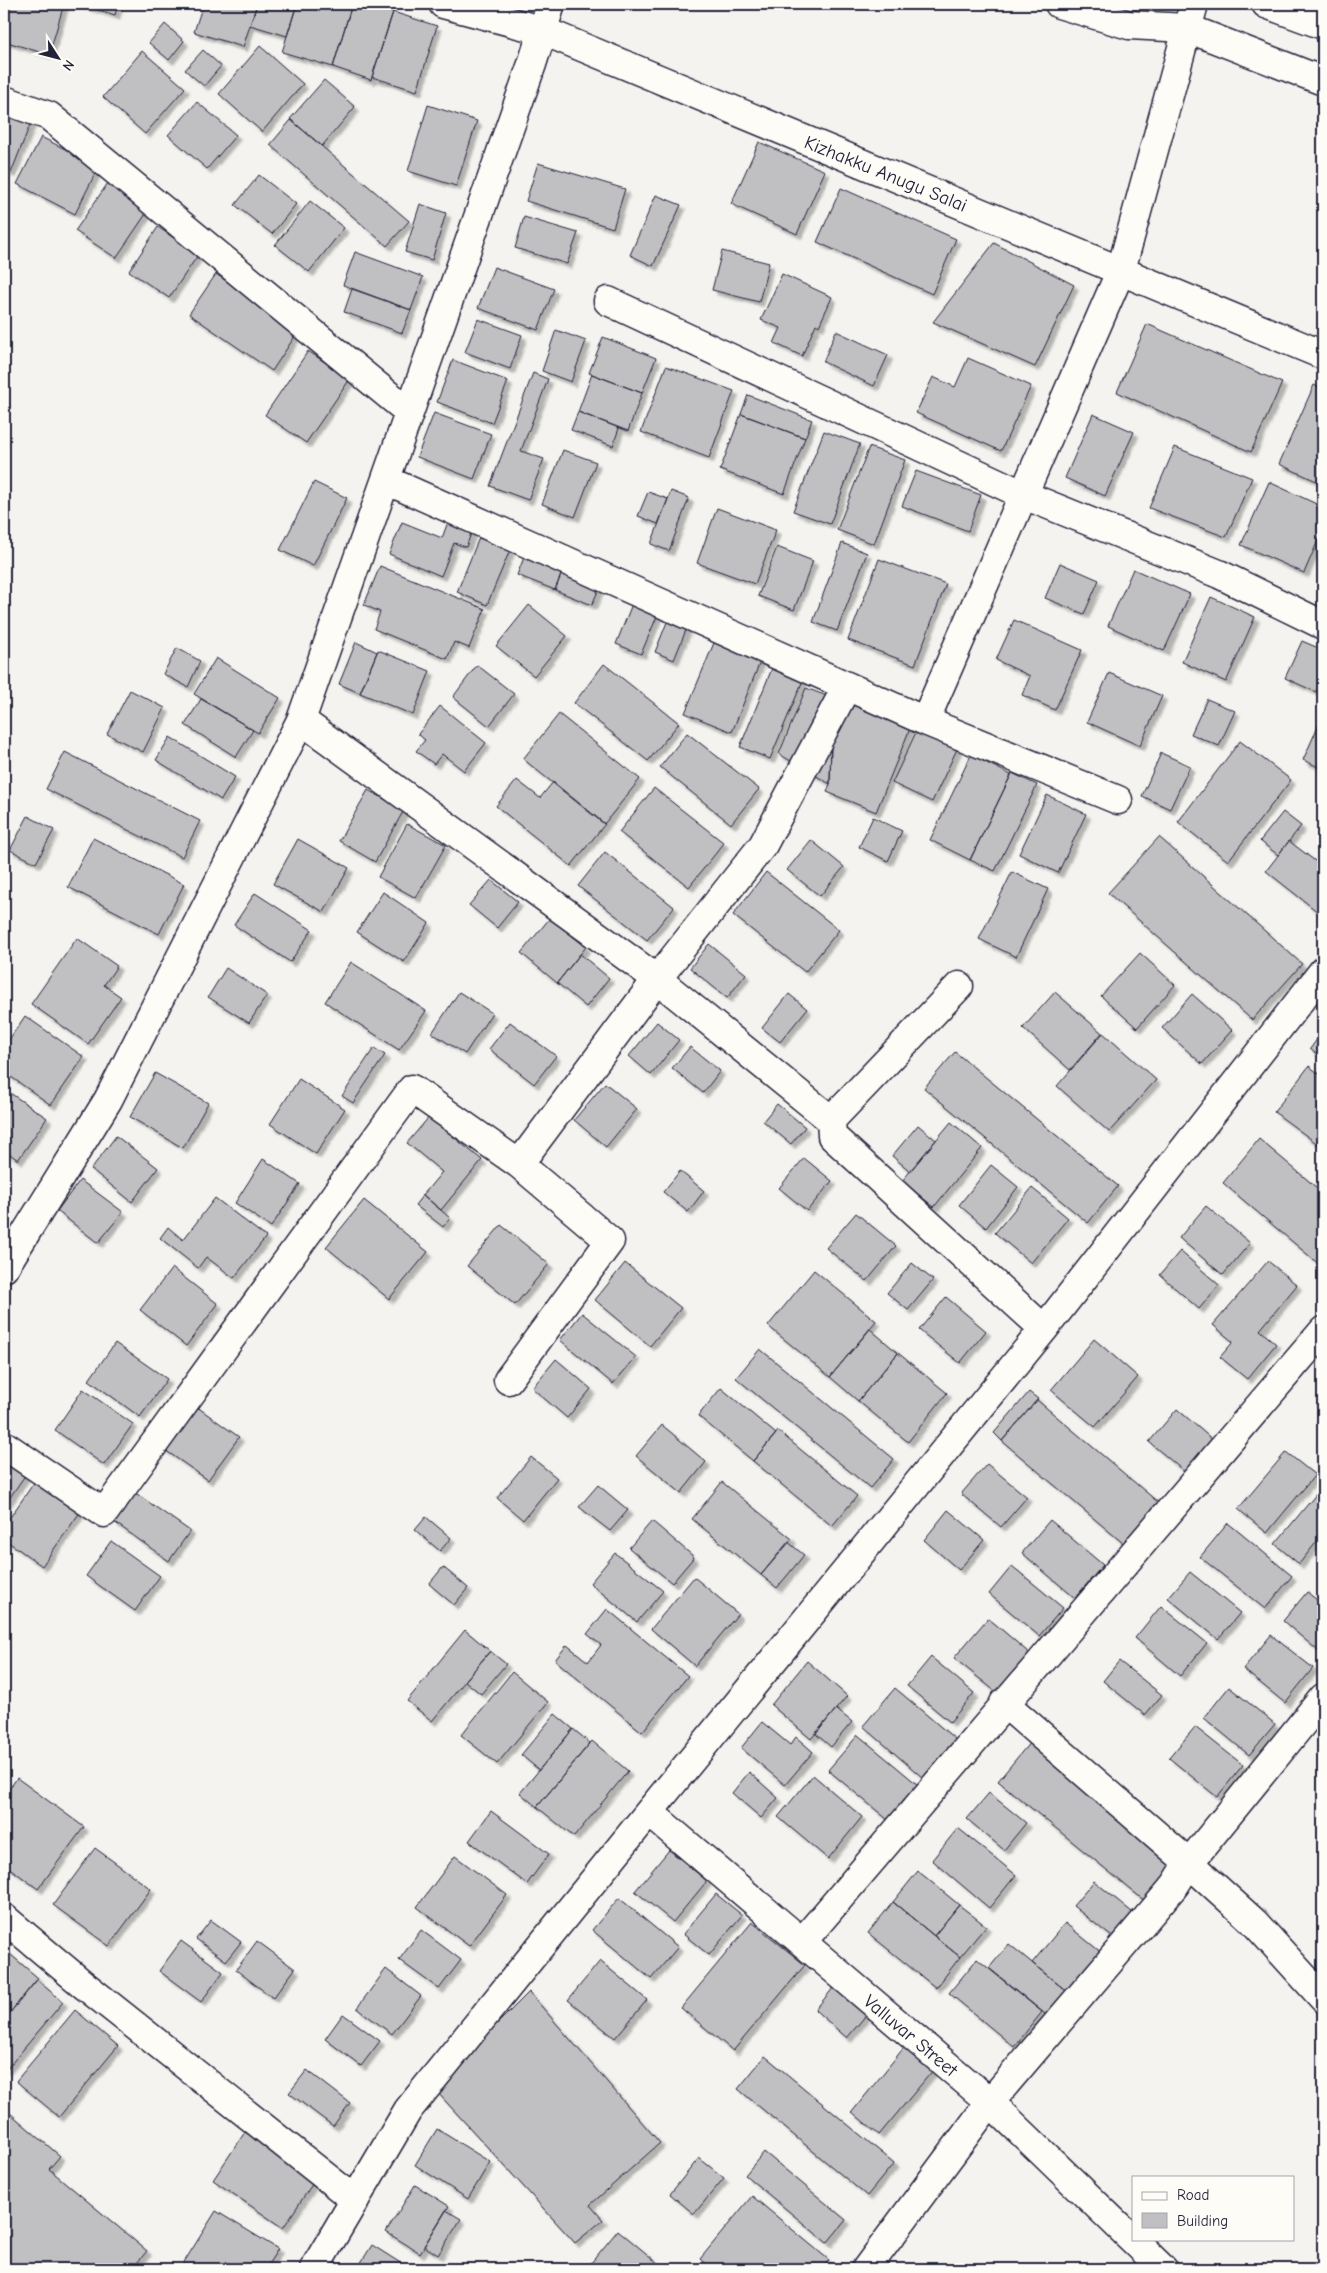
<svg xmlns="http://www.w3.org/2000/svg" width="1327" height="2273" font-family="'Comic Neue',sans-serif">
<defs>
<filter id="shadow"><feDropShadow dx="4.5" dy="4.5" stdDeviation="1" flood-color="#0004"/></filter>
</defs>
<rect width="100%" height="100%" fill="#f4f3ef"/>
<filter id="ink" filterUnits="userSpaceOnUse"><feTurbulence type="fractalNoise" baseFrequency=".02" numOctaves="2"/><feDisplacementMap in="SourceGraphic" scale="10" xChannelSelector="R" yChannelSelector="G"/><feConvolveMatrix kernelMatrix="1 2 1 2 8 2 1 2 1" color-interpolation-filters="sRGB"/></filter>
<g filter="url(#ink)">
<path fill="#c0bfc2" stroke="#22223b" filter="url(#shadow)" d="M4,4H64L49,55L4,41Z
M79,4H118L115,15Z
M203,4H257L243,47L194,32Z
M257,4H297L287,36L250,25Z
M297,4H352L333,67L282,52Z
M352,4H366L393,12L371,80L333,67Z
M393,12L437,26L417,91L372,77Z
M165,24L184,41L169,60L149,43Z
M260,46L303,84L262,132L219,94Z
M203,50L221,66L204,86L185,70Z
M142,51L185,88L145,134L103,97Z
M324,80L355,107L322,146L290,119Z
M197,102L236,135L207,169L168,135Z
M4,105L33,117L11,173L4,170Z
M428,105L477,121L456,186L408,171Z
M291,120L409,221L387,246L270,145Z
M41,137L99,166L75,214L17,184Z
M759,142L825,171L797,234L731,204Z
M538,163L625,189L613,228L526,201Z
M259,175L296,204L272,234L235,205Z
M110,180L150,208L116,258L75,231Z
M841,188L956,239L932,294L817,242Z
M656,195L681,205L653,266L630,255Z
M310,201L344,228L309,272L275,245Z
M420,204L446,213L432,260L405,252Z
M524,217L578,233L567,264L515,248Z
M158,227L198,255L169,298L129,271Z
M994,243L1074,285L1035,367L933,322Z
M722,251L769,263L759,302L712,290Z
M355,252L423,277L411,310L343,285Z
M494,267L554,289L538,330L478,308Z
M216,274L299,330L272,371L189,314Z
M782,274L832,297L819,326L816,324L802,356L774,343L781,328L761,320Z
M352,289L411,310L402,333L344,312Z
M478,319L522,335L510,369L465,352Z
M1147,324L1282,383L1251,452L1117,392Z
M556,330L586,341L571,382L542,371Z
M836,331L888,355L874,386L823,362Z
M603,337L656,358L642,393L589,373Z
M308,351L350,379L306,443L265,415Z
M968,358L1031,386L1001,451L916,413L933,377L955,387Z
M453,360L508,381L492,423L437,402Z
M666,366L734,391L709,458L641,432Z
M533,373L548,379L521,451L544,459L528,500L490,486Z
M592,374L642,393L628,431L578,412Z
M1314,385L1323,389V484L1279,464Z
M748,395L812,420L805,438L741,414Z
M578,412L619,428L613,446L571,430Z
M434,413L491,434L474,479L417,457Z
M741,414L805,438L784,494L720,470Z
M1093,414L1134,432L1105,496L1065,478Z
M824,431L860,444L830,524L793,511Z
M869,447L905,460L874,544L837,530Z
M1175,447L1252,478L1226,537L1149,508Z
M563,450L596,462L575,517L542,504Z
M916,471L981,495L968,531L902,506Z
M314,482L347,498L313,566L280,550Z
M1269,482L1323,507V529L1304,573L1241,545Z
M671,491L689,498L669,551L651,544Z
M648,492L668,499L658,524L638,516Z
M717,508L776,530L755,584L697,563Z
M402,522L442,538L448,522L472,531L466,547L454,543L441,576L389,554Z
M479,538L510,550L487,605L457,592Z
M842,543L867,553L837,631L813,622Z
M777,547L813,561L794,610L758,596Z
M527,550L565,565L555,590L517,575Z
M879,559L946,584L915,665L848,640Z
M1060,563L1099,580L1084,614L1045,598Z
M565,565L603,579L592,605L555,590Z
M380,566L485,609L469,648L454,642L447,659L374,629L380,612L364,605Z
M1133,569L1190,594L1164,651L1108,626Z
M1211,597L1255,617L1226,682L1182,662Z
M632,604L658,614L641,654L616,644Z
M529,605L567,636L534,676L496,646Z
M669,617L688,625L674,660L655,652Z
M1014,620L1082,650L1055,710L1022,695L1030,676L996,660Z
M716,638L762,657L732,732L685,713Z
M1302,641L1323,650V674L1316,692L1285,678Z
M356,642L377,652L360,693L339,684Z
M177,648L200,661L188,687L163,674Z
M378,650L430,671L413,715L360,693Z
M216,658L280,698L258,733L194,694Z
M775,661L806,673L770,759L740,747Z
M604,664L679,723L648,761L574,703Z
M477,665L514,694L489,726L453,697Z
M1109,673L1162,696L1140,746L1087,722Z
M806,688L832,698L830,784L779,754Z
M130,690L165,708L143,752L107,734Z
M832,698L862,706L911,726L876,812L827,792L830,784Z
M201,699L253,730L236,757L185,725Z
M1207,699L1235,711L1219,746L1191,734Z
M440,706L486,743L464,771L442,754L434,764L416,751L425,740L418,734Z
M559,714L640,779L604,824L523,759Z
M1320,722L1323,723V769L1303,760Z
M918,728L958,747L932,802L892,783Z
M687,733L759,789L731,824L660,767Z
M170,737L235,777L221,800L156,760Z
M1240,741L1291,780L1228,861L1178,822Z
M65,752L200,821L182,857L46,789Z
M1161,753L1190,766L1170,809L1142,796Z
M971,755L1011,775L970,860L930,840Z
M1012,773L1037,785L995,871L970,860Z
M517,780L540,798L553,782L605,824L571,866L496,806Z
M654,788L724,843L689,887L619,832Z
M368,790L404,810L375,862L339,841Z
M1047,795L1086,814L1058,873L1019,854Z
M1283,812L1301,826L1278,855L1260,841Z
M28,816L54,830L36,863L10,850Z
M873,817L902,831L888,861L859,847Z
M407,824L446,845L416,898L378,877Z
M1159,837L1302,964L1252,1020L1108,893Z
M93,838L184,884L159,934L68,887Z
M298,839L349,868L324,912L273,884Z
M811,840L844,867L820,896L787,870Z
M1289,841L1323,867V916L1266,871Z
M605,852L674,907L647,940L578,886Z
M766,872L839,930L805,972L733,915Z
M1012,872L1048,889L1016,957L979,939Z
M491,880L518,902L497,928L469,905Z
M383,892L429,923L404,962L357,932Z
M255,893L312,930L290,962L234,925Z
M550,918L586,947L557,983L521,953Z
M77,938L117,966L104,985L121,997L88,1044L31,1004Z
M709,944L746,974L727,998L690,968Z
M1140,953L1175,985L1137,1028L1101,996Z
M580,954L609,978L586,1007L557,983Z
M351,962L426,1011L399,1050L325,1002Z
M226,968L267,995L249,1023L208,997Z
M459,992L492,1013L465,1054L432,1033Z
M1055,992L1102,1033L1070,1070L1023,1028Z
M789,994L807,1009L780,1042L762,1028Z
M1192,994L1232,1030L1202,1064L1162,1028Z
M25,1016L84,1057L51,1105L4,1072V1047Z
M510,1022L556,1056L534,1084L489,1049Z
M657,1022L679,1040L651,1075L629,1056Z
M1323,1031V1059L1310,1049Z
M1103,1033L1156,1080L1109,1132L1057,1086Z
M690,1047L720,1071L703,1093L672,1068Z
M374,1048L385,1055L353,1103L342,1096Z
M955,1052L1118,1186L1088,1223L924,1088Z
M1309,1066L1323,1077V1148L1274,1112Z
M155,1073L208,1103L183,1148L130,1117Z
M299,1079L345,1109L316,1154L270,1124Z
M605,1083L637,1109L606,1147L574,1120Z
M4,1089L47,1118L18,1160L4,1150Z
M777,1104L805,1127L791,1144L763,1121Z
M429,1117L482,1160L441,1210L423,1195L442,1172L407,1143Z
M951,1122L982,1148L934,1207L902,1181Z
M918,1125L936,1140L910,1171L892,1156Z
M116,1136L158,1168L132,1202L91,1169Z
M1259,1139L1323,1193V1263L1321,1266L1223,1183Z
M804,1158L832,1181L807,1211L779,1188Z
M263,1159L300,1184L271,1227L235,1203Z
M991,1165L1018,1187L986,1228L959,1205Z
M680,1171L704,1191L688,1212L663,1192Z
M80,1180L123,1212L98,1243L57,1211Z
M1032,1188L1068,1218L1031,1263L995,1233Z
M423,1195L450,1218L443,1227L415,1205Z
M215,1198L266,1237L234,1278L206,1257L198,1268L160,1238L168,1227L183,1240Z
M364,1200L428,1252L389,1299L326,1247Z
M1206,1206L1250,1243L1223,1275L1179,1238Z
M856,1213L896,1246L867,1281L826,1248Z
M501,1225L549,1264L515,1305L467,1266Z
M1180,1251L1219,1285L1199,1309L1160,1275Z
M1268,1261L1297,1285L1260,1330L1276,1344L1247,1379L1220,1357L1233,1342L1213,1325Z
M625,1263L681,1308L650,1346L595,1300Z
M912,1263L933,1280L908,1310L887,1293Z
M172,1268L218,1304L186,1346L140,1310Z
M814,1270L876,1321L830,1377L768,1326Z
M946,1297L986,1331L960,1363L919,1330Z
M582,1313L636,1357L613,1384L560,1340Z
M870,1329L898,1353L858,1401L830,1377Z
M1094,1339L1138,1377L1095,1427L1051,1390Z
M115,1343L167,1379L140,1417L89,1380Z
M760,1349L894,1459L870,1488L736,1378Z
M898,1353L947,1393L908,1442L858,1401Z
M556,1359L591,1389L567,1418L532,1388Z
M721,1388L776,1434L753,1461L698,1416Z
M83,1389L133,1424L104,1465L55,1430Z
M1029,1392L1038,1399L1002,1441L994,1433Z
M1323,1398V1412L1316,1406Z
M1037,1400L1159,1503L1124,1544L1002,1441Z
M193,1404L239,1437L208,1480L162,1448Z
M1177,1409L1214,1441L1187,1474L1149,1442Z
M662,1425L706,1462L681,1493L636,1456Z
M778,1431L857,1496L832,1526L753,1461Z
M1286,1452L1315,1475L1267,1533L1238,1509Z
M4,1455L28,1471L4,1506Z
M531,1457L557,1478L523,1520L497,1498Z
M987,1464L1027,1497L1001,1527L961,1494Z
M38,1477L83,1508L42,1566L4,1539V1526Z
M722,1482L792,1539L761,1575L692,1519Z
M598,1485L628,1510L610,1531L579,1507Z
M1323,1486V1534L1299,1564L1275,1544Z
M134,1492L190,1531L169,1561L114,1522Z
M948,1510L984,1540L959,1570L924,1540Z
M426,1517L451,1538L440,1551L415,1530Z
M1050,1520L1103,1565L1075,1598L1022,1553Z
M652,1521L694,1557L672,1583L629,1548Z
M1228,1523L1292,1576L1265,1609L1200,1557Z
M111,1541L160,1576L135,1611L86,1576Z
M788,1542L804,1555L777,1588L761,1575Z
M615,1553L663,1591L637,1622L590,1583Z
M1012,1566L1063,1608L1039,1636L989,1594Z
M443,1567L468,1588L454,1605L429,1584Z
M1190,1572L1240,1613L1218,1639L1168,1598Z
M694,1577L738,1614L695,1666L651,1629Z
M1307,1592L1323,1605V1655L1283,1621Z
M1161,1606L1207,1643L1180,1676L1135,1638Z
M607,1609L688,1676L642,1732L555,1660L567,1645L588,1662L601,1645L587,1634Z
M988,1618L1029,1653L996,1692L954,1658Z
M465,1630L490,1651L432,1721L407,1701Z
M1271,1635L1313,1668L1285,1703L1243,1669Z
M490,1651L506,1664L481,1694L465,1681Z
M931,1657L974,1693L950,1722L907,1686Z
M807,1661L847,1696L811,1739L771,1705Z
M1119,1661L1162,1695L1145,1715L1103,1681Z
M512,1672L548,1702L497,1764L461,1735Z
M1229,1687L1275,1724L1249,1755L1204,1718Z
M895,1688L962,1745L930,1784L863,1726Z
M836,1709L852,1722L831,1747L816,1734Z
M555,1714L573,1729L539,1770L521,1755Z
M762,1722L790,1745L796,1737L813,1752L785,1785L741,1748Z
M1195,1727L1243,1765L1217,1797L1169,1758Z
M573,1729L590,1743L537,1807L520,1793Z
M858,1735L918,1785L888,1820L828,1770Z
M592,1741L628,1771L574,1837L537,1807Z
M1031,1741L1178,1862L1146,1902L998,1781Z
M749,1772L778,1798L761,1818L732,1793Z
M813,1775L862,1817L828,1859L778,1817Z
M17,1778L84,1827L38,1889L4,1864V1796Z
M989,1793L1026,1823L1004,1850L967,1819Z
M491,1811L549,1854L527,1884L469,1841Z
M958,1828L1016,1875L989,1908L932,1860Z
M95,1848L151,1889L109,1946L53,1905Z
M669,1850L707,1881L673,1922L635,1891Z
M455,1856L507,1895L469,1946L417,1907Z
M918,1871L959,1905L934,1936L893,1902Z
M1094,1881L1133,1913L1112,1937L1073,1906Z
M716,1894L742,1915L709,1955L683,1934Z
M619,1898L678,1947L651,1979L592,1930Z
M893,1902L960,1957L936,1988L868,1933Z
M959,1905L986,1926L960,1957L934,1936Z
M211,1920L241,1942L226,1961L196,1939Z
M752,1922L805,1965L733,2051L681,2008Z
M1065,1923L1103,1954L1070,1994L1032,1963Z
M421,1930L461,1960L439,1989L399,1960Z
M181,1941L223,1972L201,2002L159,1971Z
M257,1941L295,1969L273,1998L236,1970Z
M1009,1944L1070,1994L1050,2018L989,1968Z
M4,1949L38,1978L4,2020Z
M977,1959L1042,2012L1014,2047L949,1993Z
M600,1961L647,2000L615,2038L568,2000Z
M386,1969L421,1996L392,2034L357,2008Z
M37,1980L63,2002L6,2070L4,2069V2020Z
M839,1981L872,2008L847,2038L815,2010Z
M529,1992L660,2143L590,2205L603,2220L575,2243L437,2092L475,2046Z
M75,2010L118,2046L59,2117L16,2081Z
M343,2014L380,2041L361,2066L325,2039Z
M906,2045L934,2069L879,2135L852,2112Z
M765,2056L894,2163L867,2196L738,2089Z
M307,2070L350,2103L333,2126L289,2093Z
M4,2108L60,2156L49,2169L147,2251L132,2269H4Z
M437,2129L490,2162L468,2199L415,2165Z
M245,2132L315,2180L283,2228L213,2180Z
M764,2152L846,2220L827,2243L745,2175Z
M699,2158L724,2178L694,2214L670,2194Z
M415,2185L449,2206L420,2253L386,2232Z
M752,2196L829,2260L821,2269H711L700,2259Z
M446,2210L461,2219L438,2255L424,2246Z
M216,2211L278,2249L265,2269H185L181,2267Z
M618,2230L665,2269H586Z
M372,2245L410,2269H357Z"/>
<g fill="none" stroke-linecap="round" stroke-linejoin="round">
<g stroke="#22223b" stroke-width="31">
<path id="minor" d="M443,4L541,30L1323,355
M4,100L49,116L409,412
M608,301L1024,495L1219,574L1323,625
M386,480L925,721L1118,800
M301,720L657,979L831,1120L832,1136L1044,1329
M925,721L1121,270L1194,4
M831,1120L959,986
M519,1164L657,979L763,845L847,686
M4,1268L108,1100L301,720L532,64L551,4
M4,1445L104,1513L412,1089L519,1164L610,1241L508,1380
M1004,1703L1189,1863L1254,1922L1323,1998
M649,1812L990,2102L1163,2269
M4,1918L84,1985L355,2200
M802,1942L1323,1331
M314,2269L408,2110L649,1812L1044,1329L1323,971
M866,2269L990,2102L1175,1885L1189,1863L1323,1698"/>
</g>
<g stroke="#22223b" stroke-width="31">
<path id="major" d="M1059,4L1129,25L1187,28L1323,81
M1266,4L1323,25"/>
</g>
<use href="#minor" stroke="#fdfcf7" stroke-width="28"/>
<use href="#major" stroke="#fdfcf7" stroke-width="28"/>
</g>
</g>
<g text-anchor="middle" stroke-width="4" stroke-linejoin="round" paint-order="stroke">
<g font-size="19" fill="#22223b" stroke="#fdfcf7">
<text transform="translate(886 173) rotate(22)" y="7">Kizhakku Anugu Salai</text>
<text transform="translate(911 2035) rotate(40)" y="7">Valluvar Street</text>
</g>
</g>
<rect width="1327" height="2273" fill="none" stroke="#fdfcf7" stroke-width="20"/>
<rect x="10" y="10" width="1307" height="2253" fill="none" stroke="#22223b" stroke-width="2" filter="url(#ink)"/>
<rect x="1132" y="2176" width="162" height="65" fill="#fdfcf7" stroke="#a5a5ac"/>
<rect x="1142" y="2192" width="25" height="8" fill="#fdfcf7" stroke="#a5a5ac"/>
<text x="1177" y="2200" font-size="15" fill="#22223b">Road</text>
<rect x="1142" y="2213" width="25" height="15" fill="#c0bfc2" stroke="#a5a5ac"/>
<text x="1177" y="2226" font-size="15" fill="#22223b">Building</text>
<g transform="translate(58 58) rotate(126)" stroke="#fdfcf7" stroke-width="4" paint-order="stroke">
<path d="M0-4L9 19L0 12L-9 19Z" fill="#22223b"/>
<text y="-8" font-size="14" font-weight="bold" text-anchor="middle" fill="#22223b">N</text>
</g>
</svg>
